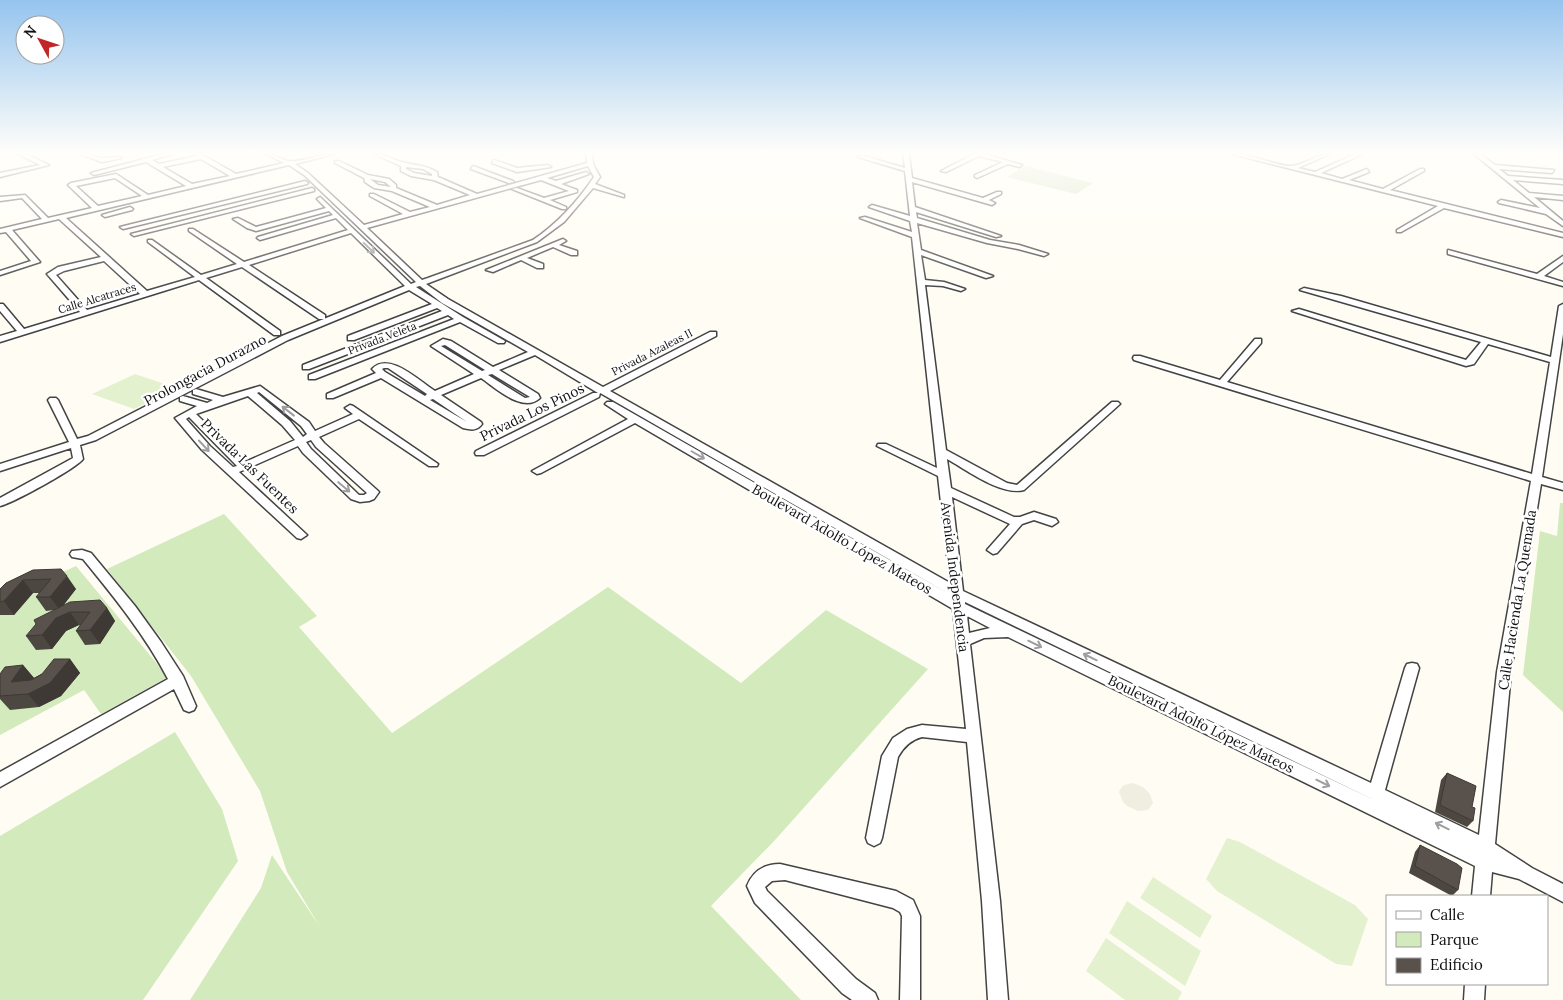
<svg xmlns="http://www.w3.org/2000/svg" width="1563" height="1000" font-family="Lora,serif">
<rect width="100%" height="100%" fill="#fffdf3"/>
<path fill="#d2eabc" d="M1560,503H1563V712L1523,675L1540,531L1557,536Z
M224,514L317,616L299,627L392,733L608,587L741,683L826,610L928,669L775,840L711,906L801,1000H190L261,888L272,855L320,927L287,872L260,791L191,676L107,569Z
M76,566L168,677L101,714L84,690L0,735V601Z
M175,732L222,809L238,861L143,1000H0V836Z"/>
<path fill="#d7e2c3" d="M1025,166L1093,183L1076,194L1007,177Z"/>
<path fill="#e4f1ce" d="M135,374L177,388L134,409L92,394Z
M1227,838L1240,842L1355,905L1368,919L1352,966L1336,964L1217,891L1206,879Z
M1153,877L1212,916L1200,938L1140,898Z
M1127,901L1201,951L1185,986L1109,933Z
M1106,938L1182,992L1178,1000H1125L1086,971Z"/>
<path fill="#f0ede1" d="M1133,783L1143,787L1150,794L1153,803L1148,810L1138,811L1127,806L1123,802L1119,792L1121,788L1124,785Z"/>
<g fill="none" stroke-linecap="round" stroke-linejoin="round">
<g stroke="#434343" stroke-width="3">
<path id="minor" d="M18,154H26L49,165L0,177V173L40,165Z
M80,154C89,154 97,158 105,158C111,158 117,156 122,158L102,162Z
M163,154H173L152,160L159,164L197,156L194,154H201L236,174L284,163L266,154C276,154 281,160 289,161C298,163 321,154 334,154L295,164L308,173L364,225L403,214L370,196V194H374L410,212L430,207L392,191L374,188L365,182L364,178L335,163V161H339L368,175L389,179L396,185V188L437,205L470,195L434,180L411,176L401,171V166L374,154C386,154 394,161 406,163C418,166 425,165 437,172L438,177L477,194L587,163L586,154H592L593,164L600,177L595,184L624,195V197L593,188L564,222L537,242L426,284L448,299L603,387L710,332H716V336L610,391L950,583L938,476L877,446L878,444H886L937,468L912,237L860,218L865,217L912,232L910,221L869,207L872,205L910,216L905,171L858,157L861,155L905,168L903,154H909L912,178L983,198L997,192H1001V194L989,200L995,203L992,205L912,182L915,207L1001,236L996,237L916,212L917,218L990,240L1019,245L1048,254L1044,256L1018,249L987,243L917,223L921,250L993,276L986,278L921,255L925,280L944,282L965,289L961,291L943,286L925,285L946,450L1007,483L1017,485L1112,402H1118L1120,404L1024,490C1001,496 967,470 947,459L951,488L1014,517H1020L1034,512L1056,519L1058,522L1052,526L1034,520L1022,524L997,553L993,554L987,550L1010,524L952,497L963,591L1371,783L1405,668L1407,664L1412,663L1417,664L1419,668L1385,790L1479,835L1497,672L1531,481L1134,360L1133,358L1134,356H1140L1220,380L1255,339H1261V343L1227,382L1532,474L1550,362L1488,344L1474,364L1466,366L1292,311L1299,309L1466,360L1481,342L1300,290L1304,288L1341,296L1551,357L1559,306L1563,304V334L1542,477L1563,483V490L1541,484L1511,672L1495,844L1532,868L1563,884V902L1519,879L1492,872L1490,896H1472L1475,866L1008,637L984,638L970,644L1000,901L1008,1000H988L982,901L967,742L922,737C910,740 903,748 898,757L882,838L880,843L874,846L868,843L866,838L882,756L893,738L907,729L922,725L966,729L953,609L635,423L541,473L537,474L532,471L628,419L605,404L607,402H613L951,595L602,394L600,393L599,397L484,455H476L475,453L476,451L593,393H598L535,355L499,370L538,394L540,398C523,414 496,388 481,378L441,395L481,422L482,424C477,431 471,430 463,428L381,378L333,398H327V394L376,373L372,369C389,351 419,381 435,391L474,374L431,346L443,339L451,341L493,367L528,352L442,303L420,286L416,287L463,317L505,341L504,343H498L460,322L315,379H309V375L454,319L448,315L309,369H303V365L442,311L437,308L354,340H348V336L432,304L409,290L288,340L96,440L80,445L83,459C75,469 13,503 0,506V498L73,458L71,448L0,471V464L69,442L48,400L50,398H56L58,400L77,439L88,436L282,336L405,286L351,233L249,265L325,315V319H319L242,267L206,278L280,331V335H274L199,280L0,342V336L17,331L0,311V304H3L24,329L80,312L47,274L58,267L101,257L59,219L12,230L40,262L0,275V271L31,261L6,232L0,233V229L42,219L22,198L0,201V197L25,195L48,218L92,208L69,186L68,185L71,183L116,174L148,195L186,186L146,162L94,175L91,173ZM201,159L230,176L192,184L163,167ZM289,165L304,175L416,282L411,284L320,197L317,199L326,208L256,227L238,218L233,219L247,228L256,231L329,211L333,215L258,237L257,238L260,240L336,218L348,230L244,262L193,229H189V231L237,264L201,275L152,240H148V242L195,277L147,291L66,218ZM588,166L594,177C577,202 558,223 533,240L428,278L422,280L367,228L541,180L569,191L544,198L517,188L512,189L562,209H566V207L550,200L577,192V190L561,184L589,174L586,172L556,181L547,178ZM406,167L423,169L432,174V176L414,173L406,169ZM115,178L142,196L98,206L76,186ZM370,179L385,182L391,187L378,185ZM104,261L140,294L87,310L56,275L64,271ZM445,345L485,370L482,371L441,346ZM384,368H388L427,394L425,396L385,372L382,369ZM492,374L530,397L525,398L488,375ZM433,399L467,422L430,400ZM965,602L1370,798L1372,799L965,604ZM967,616L990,628L969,633Z
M974,154H984L1022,165L1019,167L1008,164L977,178L975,177V175L1003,162L979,156L946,172L941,171Z
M1232,154C1252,154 1270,164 1289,166C1301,167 1316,154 1330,154L1298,168L1315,172L1355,154H1363L1321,173L1342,179L1367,169L1369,172L1349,180L1383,189L1420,169H1424V171L1390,190L1563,233V237L1444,208L1401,232H1397V230L1438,206Z
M1474,154H1480L1495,165L1554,170L1552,173L1499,169L1508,176L1563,180V184L1513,180L1529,193L1563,196V200L1534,197L1563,221V226L1546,214L1499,203L1498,202L1501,200L1540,208Z
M494,160L517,168L548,165L551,167L517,172L492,163Z
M473,166L513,181L514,182L509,183L471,169Z
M305,181L308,183L307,184L123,229L120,227Z
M312,188L314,189V191L134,236L131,234Z
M130,207L133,209L132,210L105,217L102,215Z
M563,239L566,241L559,245L577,251V255H571L553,247L527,258L543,264V268H537L521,260L493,272L486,270Z
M1448,250L1537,274L1563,256V262L1544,276L1563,282V286L1448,254Z
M260,386L309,422L315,431L353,414L345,408L350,405L353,406L438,464L437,466H429L359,419L319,437L324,443L377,490L379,492L374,499L369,501L360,502L351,499L303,453L298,446L239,472L307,535L301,539L297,538L202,450L175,418L197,406L180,401V397L183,396L207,403L213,400L193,394V390L196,389L223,397ZM259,392L301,426L307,434L303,437L290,421L257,393ZM248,396L282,425L295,440L245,462L196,414ZM189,417L237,466L233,467L210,446L186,419ZM311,440L316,447L367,493L364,495H359L311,449L306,442Z
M82,550L91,553L135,606L161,642L183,676L196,706L194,710L189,712L184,710L174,689L0,787V772L168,679C145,635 114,597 83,559L72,557L70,554L72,551Z
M780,864L896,891L913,900L920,916V1000H900L902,916L900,912L893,908L785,880L772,881L765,887L767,891L856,979L875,993L878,1000H852L842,993L755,903L747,886C753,871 764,864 780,864Z
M1465,984H1485L1484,1000H1464Z"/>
</g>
<use href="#minor" fill="#fff" fill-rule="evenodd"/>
</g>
<path fill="#4d4741" d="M33,570L76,589L63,605L107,608L115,621L100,644L85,645L76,631L80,625H79L66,631L52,649L36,650L26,636L54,610L46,611L36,597L40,593H33L14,615H0V589Z
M70,659L80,673L61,696L39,707L10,710L0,699V674L23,665L34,678Z
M1447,773L1472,807L1473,821L1467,827L1435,812L1441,780Z
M1420,845L1458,890L1452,896L1409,873L1415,852Z"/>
<path fill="#3e3935" d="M67,576L76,589L60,610L50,597Z
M23,580L33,593L14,615L4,601Z
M107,608L115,621L100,644L90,630Z
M70,612L79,625L66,631L52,649L42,635L56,618Z
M70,659L80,673L61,696L39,707L28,694Z
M23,665L34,678L23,694L11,682Z"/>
<path fill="#59524c" stroke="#3e3935" d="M61,569L67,576L50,597H36L51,579L23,580L4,601L0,602V589L6,583L33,570Z
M100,600L107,608L90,630L76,631L90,612H70L56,618L42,635L26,636L36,624L34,620L70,602Z
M54,659H70L50,683L28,694L0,696V674L5,667L23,665L11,682L31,680L42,674Z
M1447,773L1476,786L1472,807L1475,808L1473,821L1440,805Z
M1420,845L1457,864L1462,868L1458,890L1415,866Z"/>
<defs><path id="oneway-shaft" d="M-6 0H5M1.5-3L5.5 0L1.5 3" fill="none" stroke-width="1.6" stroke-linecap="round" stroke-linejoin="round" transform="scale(1.25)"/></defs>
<g stroke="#9f9f9f">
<use href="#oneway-shaft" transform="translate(369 248) rotate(44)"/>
<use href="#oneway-shaft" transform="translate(288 411) rotate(-142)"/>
<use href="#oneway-shaft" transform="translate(204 446) rotate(47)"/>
<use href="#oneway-shaft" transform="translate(698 455) rotate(30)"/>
<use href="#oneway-shaft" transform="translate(344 487) rotate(40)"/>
<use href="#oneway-shaft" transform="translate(1035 644) rotate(26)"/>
<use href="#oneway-shaft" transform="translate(1090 657) rotate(-154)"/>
<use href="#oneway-shaft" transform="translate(1323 783) rotate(26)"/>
<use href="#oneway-shaft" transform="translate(1442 826) rotate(-154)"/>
</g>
<linearGradient id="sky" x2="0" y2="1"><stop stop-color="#95c4ee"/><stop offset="0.52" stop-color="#fffefa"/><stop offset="1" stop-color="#fffefa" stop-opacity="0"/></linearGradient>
<rect width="1563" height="294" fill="url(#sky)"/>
<g text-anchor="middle" stroke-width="5" stroke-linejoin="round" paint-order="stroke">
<g font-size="11" fill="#101010" stroke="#fff">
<text transform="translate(97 298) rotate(-17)" y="4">Calle Alcatraces</text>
<text transform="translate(382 338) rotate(-21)" y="4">Privada Veleta</text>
<text transform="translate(652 352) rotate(-27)" y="4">Privada Azaleas II</text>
</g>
<g font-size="14" fill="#101010" stroke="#fff">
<text transform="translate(205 370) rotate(-28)" y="5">Prolongacia Durazno</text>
<text transform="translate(532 412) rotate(-26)" y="5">Privada Los Pinos</text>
<text transform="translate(250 466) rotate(44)" y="5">Privada Las Fuentes</text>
<text transform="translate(842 539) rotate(30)" y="5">Boulevard Adolfo López Mateos</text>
<text transform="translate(955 577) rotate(83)" y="5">Avenida Independencia</text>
<text transform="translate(1517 600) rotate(-81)" y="5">Calle Hacienda La Quemada</text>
<text transform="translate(1201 724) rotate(26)" y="5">Boulevard Adolfo López Mateos</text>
</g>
</g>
<rect x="1386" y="895" width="162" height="90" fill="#ffffff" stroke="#9f9f9f"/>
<rect x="1396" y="911" width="25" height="8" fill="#ffffff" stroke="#9f9f9f"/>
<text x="1430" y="920" font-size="15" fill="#101010">Calle</text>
<rect x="1396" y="932" width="25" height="15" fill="#d2eabc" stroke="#9f9f9f"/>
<text x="1430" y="945" font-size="15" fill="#101010">Parque</text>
<rect x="1396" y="958" width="25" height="15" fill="#59524c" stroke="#9f9f9f"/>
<text x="1430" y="970" font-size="15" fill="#101010">Edificio</text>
<g transform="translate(40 40) rotate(310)"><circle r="24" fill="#ffffff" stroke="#9f9f9f"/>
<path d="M0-4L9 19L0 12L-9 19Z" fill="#c12728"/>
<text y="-8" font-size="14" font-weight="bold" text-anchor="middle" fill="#101010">N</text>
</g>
</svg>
